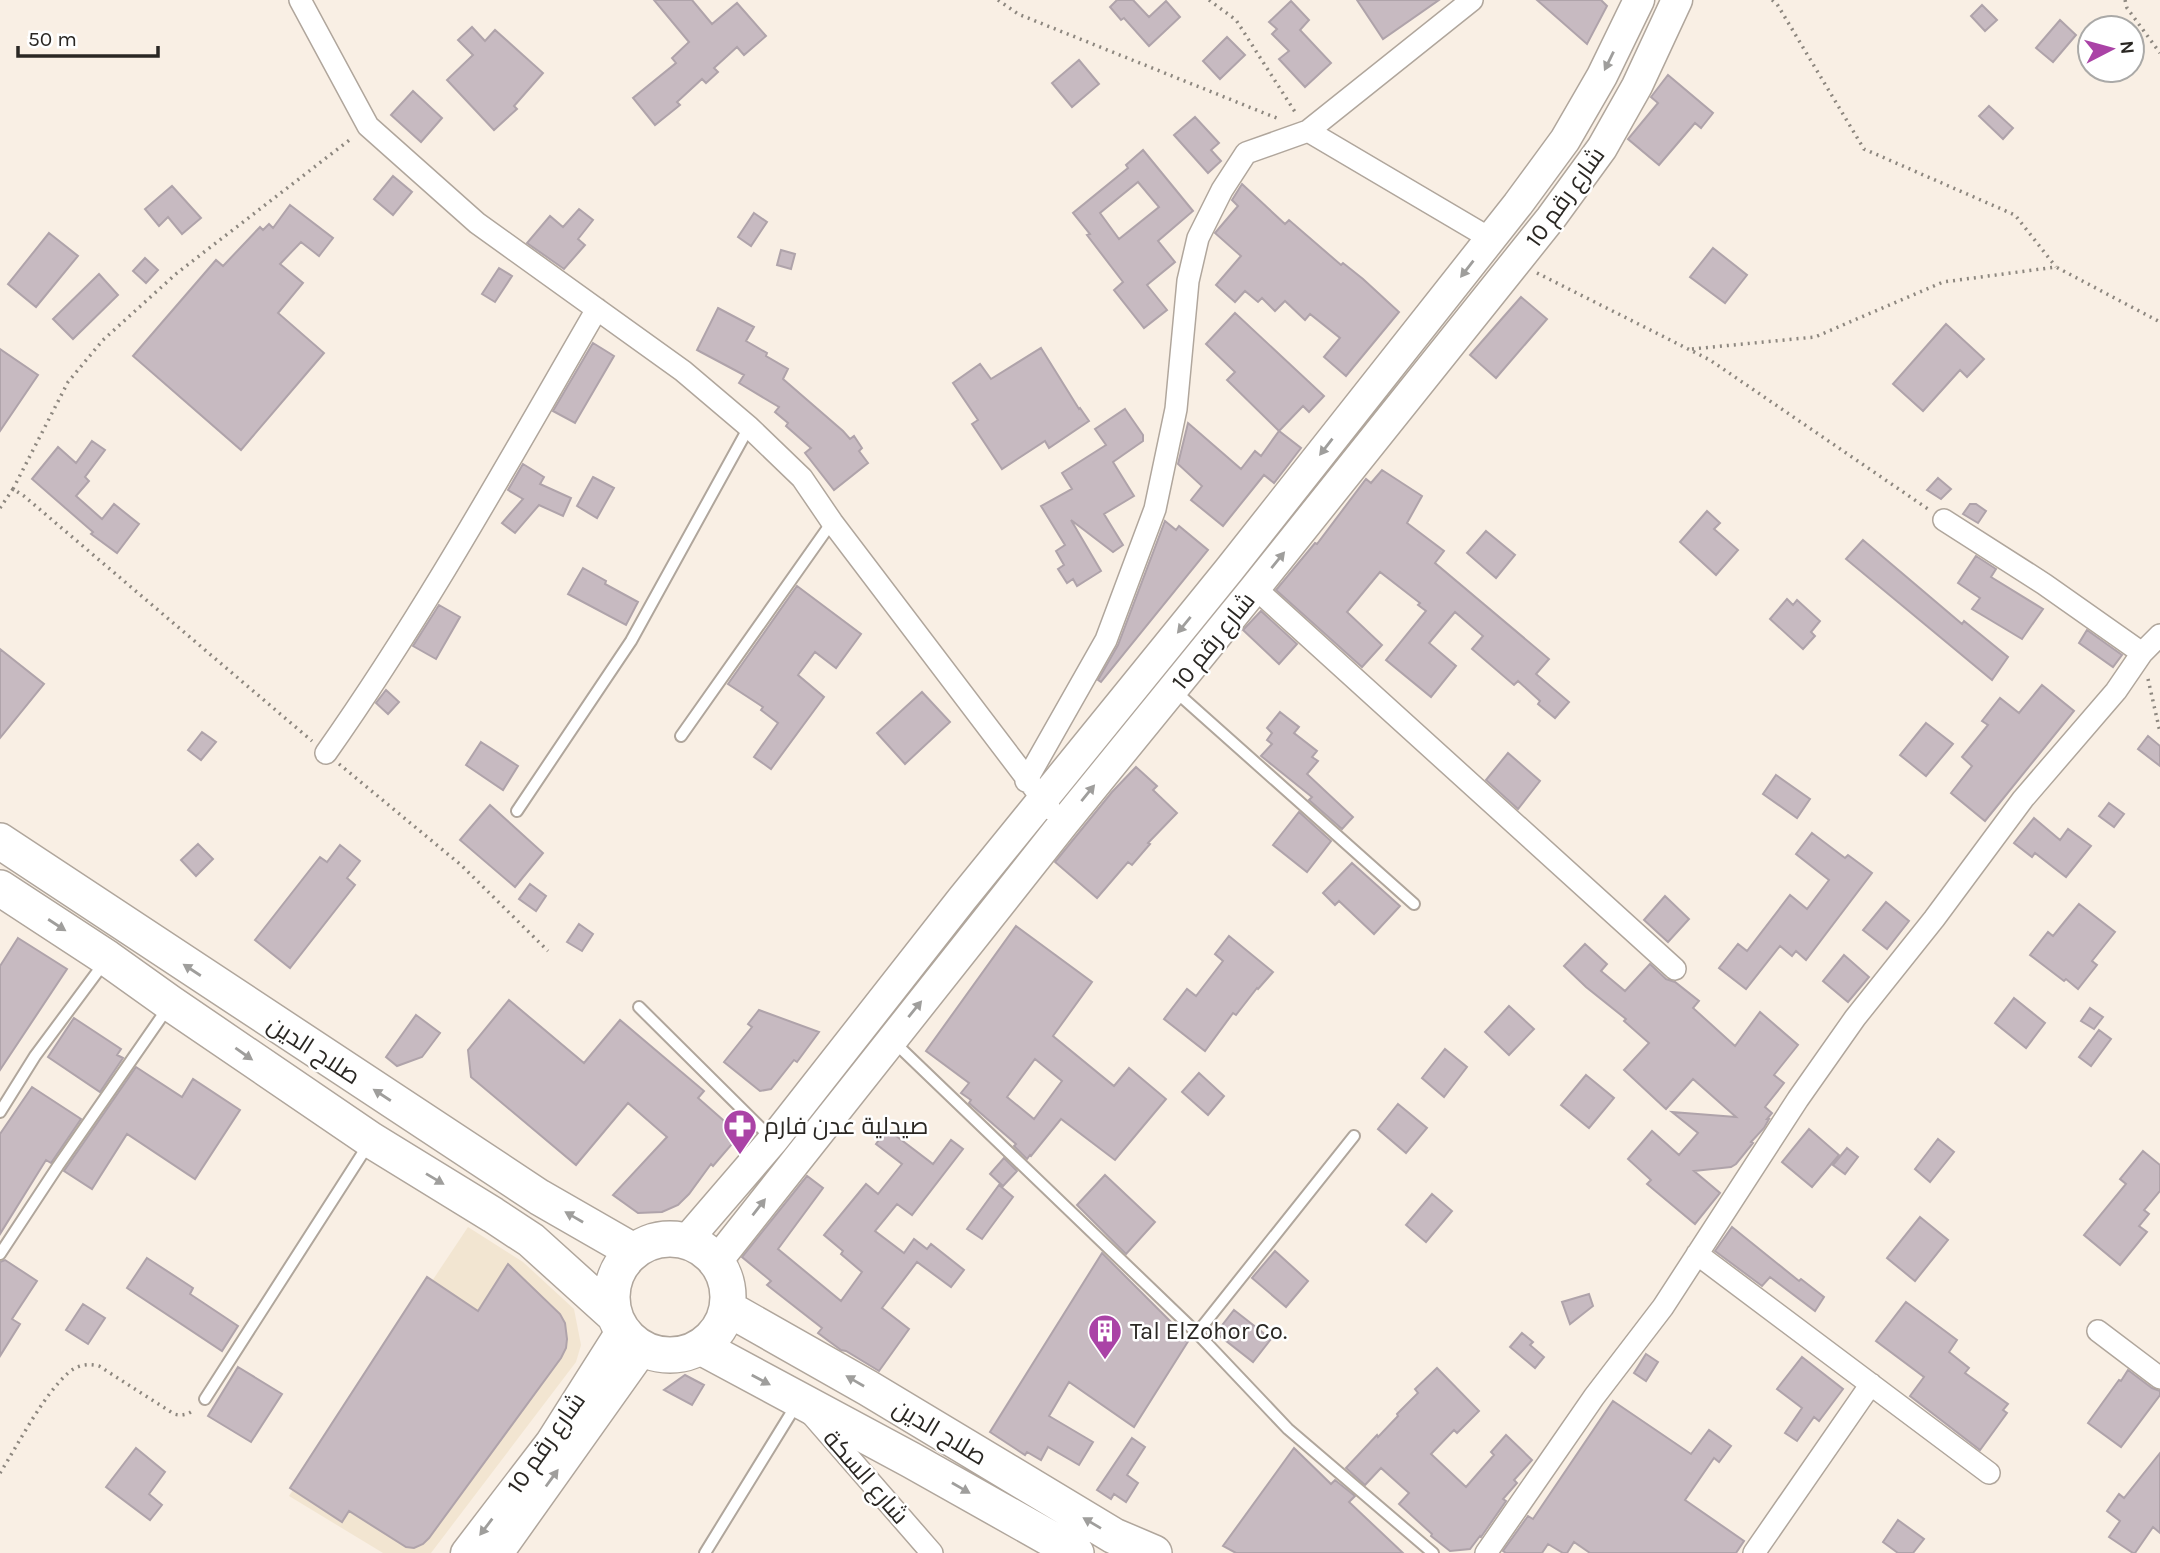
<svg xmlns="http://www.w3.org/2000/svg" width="2160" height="1553" font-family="Karla,Cairo,sans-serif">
<rect width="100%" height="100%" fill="#f9efe4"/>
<path fill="#f2e5d1" d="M468,1227L523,1262L574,1309L581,1345L576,1362L431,1553H383L289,1496Z"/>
<path fill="#c7bac1" stroke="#afa3aa" stroke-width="2" fill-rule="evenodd" d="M654,0H692L712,24L737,3L766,36L744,55L737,47L714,68L718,72L706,83L702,79L677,102L680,105L655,125L633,98L676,63L672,58L689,42Z
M1117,0H1133L1149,17L1166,1L1180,17L1149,46L1124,18L1121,20L1110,7Z
M1357,0H1439L1383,39Z
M1537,0H1601L1607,6L1587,44Z
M1291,1L1309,20L1300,30L1331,63L1305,87L1279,59L1289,51L1272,34L1277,29L1269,22Z
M1982,5L1997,20L1985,31L1971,16Z
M2060,20L2076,35L2053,62L2036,48Z
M472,27L485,41L495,30L543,73L514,106L517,109L494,130L447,80L473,55L458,40Z
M1227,37L1245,55L1220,79L1203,61Z
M1079,60L1099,84L1072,107L1052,83Z
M1668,75L1713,113L1701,128L1695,123L1659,165L1628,139L1658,103L1651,97Z
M413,91L442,118L421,142L391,115Z
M1989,106L2013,128L2003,139L1979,116Z
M1195,117L1219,143L1211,150L1221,161L1208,173L1174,135Z
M1143,150L1193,211L1158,241L1175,262L1147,285L1167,310L1144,328L1114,290L1123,282L1087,235L1090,234L1073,213L1128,168L1126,165ZM1138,182L1159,207L1119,239L1100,213Z
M393,176L412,192L393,215L374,199Z
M1242,184L1285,224L1289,220L1341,265L1343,263L1363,279L1399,312L1346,376L1324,357L1340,338L1310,314L1305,320L1285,301L1275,311L1262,298L1258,302L1245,291L1235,302L1216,285L1241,256L1215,233L1238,206L1232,200Z
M172,186L201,218L182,234L168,217L159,226L145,209Z
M290,205L333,238L319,256L301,242L280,264L303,283L278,313L324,353L241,450L133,356L216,260L223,266L260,227L263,230L269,224L273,228Z
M579,209L593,220L578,239L585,245L564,269L527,243L550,216L563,227Z
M754,213L767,222L751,246L738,237Z
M49,233L78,256L36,307L8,284Z
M1713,248L1747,275L1725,303L1690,277Z
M781,250L795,254L791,269L777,265Z
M145,258L158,270L146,283L133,271Z
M499,268L512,276L495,302L482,294Z
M99,274L118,295L73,339L53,319Z
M1521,297L1547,319L1496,378L1470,355Z
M718,308L754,327L746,341L767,353L766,356L788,369L783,379L843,431L850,439L854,436L862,448L859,451L868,463L834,490L805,453L811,448L786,426L788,423L775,412L779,407L739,383L744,375L697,350Z
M1235,313L1324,396L1309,412L1303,406L1279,431L1227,380L1235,372L1206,344Z
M1946,324L1984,359L1967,377L1960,370L1923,411L1893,384Z
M593,343L614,356L575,423L553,411Z
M1041,348L1079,409L1080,408L1089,421L1049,448L1045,441L1002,469L972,424L978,420L953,383L980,364L991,379Z
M0,349L38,375L0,431Z
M1125,409L1143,435V441L1113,462L1134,496L1104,514L1123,545L1113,552L1071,520L1101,571L1077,586L1073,579L1067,583L1058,569L1064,565L1056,551L1065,545L1041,506L1072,489L1062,473L1106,445L1095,429Z
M1188,423L1241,469L1255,451L1261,456L1279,431L1301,448L1274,483L1264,475L1223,526L1191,500L1202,486L1178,464Z
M92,441L105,450L85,477L89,481L76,496L102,519L114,504L139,524L117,553L91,534L93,532L32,479L58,447L76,463Z
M523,464L544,477L540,484L571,498L563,516L539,505L515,533L502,523L523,499L508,490Z
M1382,470L1422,496L1407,523L1444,551L1435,563L1549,659L1536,674L1569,702L1555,718L1538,704L1540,701L1518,681L1514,685L1472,649L1483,636L1455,612L1429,643L1456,666L1431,697L1386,660L1426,611L1418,605L1420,603L1380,572L1347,612L1382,645L1362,667L1276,590L1315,543L1317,544L1366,479L1371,483Z
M593,477L614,488L597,518L577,506Z
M1938,478L1951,489L1941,499L1927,490Z
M1970,504H1976L1986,511L1978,523L1963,514Z
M1707,511L1720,523L1714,529L1738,550L1716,575L1680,542Z
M1165,521L1176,530L1179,526L1208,550L1101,682L1098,680L1118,645Z
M1486,531L1515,555L1496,578L1467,553Z
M1863,540L1962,624L1964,621L2008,657L1992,680L1846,559Z
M1976,556L1996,569L1991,577L2043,609L2022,639L1972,609L1980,598L1958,583Z
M583,568L606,581L605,584L638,602L626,625L568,594Z
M797,586L861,634L836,668L815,652L798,675L824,697L771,769L754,757L778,723L761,710L763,707L728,684Z
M1787,599L1793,605L1797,600L1820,621L1811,632L1815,636L1803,649L1770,619Z
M439,605L460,617L436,659L413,646Z
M1261,611L1297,644L1279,664L1243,630Z
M2087,630L2122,655L2113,667L2079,643Z
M0,649L44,684L0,738Z
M2042,685L2074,711L1985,821L1951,793L1972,766L1962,757L1988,725L1982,721L2000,698L2019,713Z
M386,690L399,702L388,714L376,703Z
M922,692L950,722L905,764L877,733Z
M1280,712L1299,727L1294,733L1317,751L1312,757L1318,761L1307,774L1353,817L1342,829L1309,800L1312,797L1261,756L1272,744L1267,740L1272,733L1267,728Z
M1926,723L1953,744L1926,776L1900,755Z
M202,732L216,742L201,760L188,750Z
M2148,736L2160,746V766L2138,749Z
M481,742L518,766L503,790L466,765Z
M1508,753L1540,781L1518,809L1486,780Z
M1136,767L1157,786L1153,790L1177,813L1148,843L1150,844L1132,865L1128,862L1097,898L1055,862L1112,792Z
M1776,775L1810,799L1797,818L1763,794Z
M2109,803L2124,814L2114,827L2099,816Z
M490,805L543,853L515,887L460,840Z
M1299,812L1331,841L1307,872L1273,845Z
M2034,818L2060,840L2068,829L2091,846L2066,877L2035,853L2032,857L2014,843Z
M1812,833L1845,858L1848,855L1872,873L1806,960L1796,951L1792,956L1780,946L1746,989L1719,968L1738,944L1747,951L1790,895L1807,909L1829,880L1796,854Z
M198,844L213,859L196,876L181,860Z
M340,845L360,861L347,878L355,885L290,968L255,940L320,857L327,862Z
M1352,863L1400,906L1374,934L1339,901L1335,905L1323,893Z
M530,884L546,896L536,911L519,899Z
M1665,896L1689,919L1668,942L1644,920Z
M1886,902L1909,921L1887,949L1863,930Z
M2079,904L2115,932L2092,961L2097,965L2078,989L2066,979L2064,981L2030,955L2048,932L2053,936Z
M579,924L593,934L582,951L567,942Z
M1016,926L1092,982L1053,1036L1114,1086L1129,1068L1166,1099L1115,1160L1061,1119L1031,1156L1030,1155L1027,1159L1014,1146L1016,1144L969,1103L971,1100L961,1093L969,1083L926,1051ZM1035,1059L1062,1081L1034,1119L1007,1097Z
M1229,936L1273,972L1258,989L1257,988L1236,1015L1233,1013L1205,1051L1164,1019L1187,989L1196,996L1223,961L1215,954Z
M18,938L67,969L0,1070V966Z
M1585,944L1607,964L1601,971L1625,991L1650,964L1666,979L1675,982L1699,1001L1693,1008L1735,1046L1760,1012L1798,1045L1774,1075L1784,1083L1765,1107L1772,1113L1767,1119H1769L1764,1128L1751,1142L1753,1143L1736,1164L1731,1167L1694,1171L1720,1193L1695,1224L1647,1184L1651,1180L1628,1159L1652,1131L1679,1155L1698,1133L1672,1112L1736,1117L1693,1079L1666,1109L1624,1070L1649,1043L1624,1021L1626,1019L1586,987L1564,966Z
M1844,955L1869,977L1848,1002L1823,981Z
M2014,998L2045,1023L2026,1048L1995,1023Z
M509,1000L584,1063L620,1020L704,1091L698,1098L731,1127L732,1144L713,1166L711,1164L689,1194L678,1205L662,1212L638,1213L613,1195L667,1137L628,1103L576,1165L471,1077L468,1050Z
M1509,1006L1534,1029L1509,1055L1485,1032Z
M2090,1008L2103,1017L2094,1029L2081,1021Z
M759,1010L819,1032L797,1062L794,1060L771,1089L760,1091L724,1062L752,1027L748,1024Z
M416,1015L440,1033L422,1057L397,1066L386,1057Z
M74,1018L121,1049L117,1055L123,1058L100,1092L48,1057Z
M2099,1030L2111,1039L2091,1066L2079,1057Z
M1445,1049L1467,1067L1444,1097L1422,1078Z
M136,1067L182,1097L193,1079L240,1110L195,1179L127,1134L92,1189L64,1171Z
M1199,1073L1224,1096L1208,1115L1182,1092Z
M1586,1075L1614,1098L1589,1128L1561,1105Z
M32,1087L81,1119L51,1163L46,1160L0,1234V1134Z
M1398,1104L1427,1128L1406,1153L1378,1129Z
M887,1129L933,1164L951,1140L963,1149L912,1215L897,1204L875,1231L904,1253L914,1239L927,1249L931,1244L964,1270L951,1287L917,1262L882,1308L909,1329L879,1371L846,1351L841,1350L818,1333L822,1328L767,1285L771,1281L742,1257L807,1176L823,1188L778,1249L841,1301L862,1272L841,1254L843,1251L824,1235L866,1184L878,1194L902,1164L876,1144Z
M1809,1129L1839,1155L1812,1187L1782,1162Z
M1938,1139L1954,1152L1930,1182L1915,1169Z
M1847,1148L1858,1157L1845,1174L1833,1165Z
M2143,1151L2160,1165V1191L2144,1210L2149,1214L2139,1226L2147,1232L2120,1265L2084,1235L2126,1184L2120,1179Z
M1004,1158L1017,1171L1003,1186L990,1174Z
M1105,1175L1155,1222L1126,1254L1077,1205Z
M999,1185L1013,1197L982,1239L967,1229Z
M1432,1194L1452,1211L1426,1242L1406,1225Z
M1920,1217L1948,1240L1915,1281L1887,1258Z
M1732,1227L1799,1281L1801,1279L1824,1297L1815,1311L1770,1277L1762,1286L1715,1251Z
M1275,1251L1308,1281L1286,1307L1252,1278Z
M1102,1253L1189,1340L1134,1427L1069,1382L1049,1416L1093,1442L1079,1465L1048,1447L1041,1460L1027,1452L1025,1455L990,1432Z
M147,1258L193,1288L190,1294L238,1326L222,1351L127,1288Z
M5,1260L37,1281L12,1319L20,1324L0,1356V1262Z
M508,1264L560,1314L565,1323L567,1339L566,1348L561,1358L429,1538L423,1544L414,1548L406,1547L349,1511L342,1522L290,1488L427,1277L478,1311Z
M1589,1294L1593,1306L1570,1324L1562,1302Z
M1906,1302L1957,1340L1949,1352L1969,1368L1965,1373L2008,1404L2003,1410L2007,1413L1980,1450L1910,1396L1924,1377L1876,1341Z
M83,1304L105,1318L88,1344L66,1330Z
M1234,1310L1271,1339L1253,1362L1216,1333Z
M1522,1333L1533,1342L1530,1345L1544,1357L1535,1368L1510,1347Z
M1646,1354L1658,1362L1646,1381L1634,1373Z
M1802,1357L1843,1389L1819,1421L1814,1417L1797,1441L1785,1433L1802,1408L1777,1389Z
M238,1367L282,1394L251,1442L208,1416Z
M1437,1368L1479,1411L1457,1433L1454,1430L1431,1454L1466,1487L1494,1455L1491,1452L1506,1435L1532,1460L1514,1480L1517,1483L1503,1499L1506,1501L1481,1537L1480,1536L1470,1549L1450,1551L1431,1536L1432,1534L1399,1504L1409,1493L1381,1468L1365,1485L1346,1468L1377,1435L1378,1437L1398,1416L1397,1414L1418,1393L1415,1389Z
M2128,1370L2152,1388L2160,1391V1395L2121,1447L2088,1423L2119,1380L2121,1381Z
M685,1375L704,1385L692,1405L664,1390Z
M1613,1401L1691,1454L1709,1430L1731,1446L1719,1462L1714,1458L1685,1500L1744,1541L1736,1553H1590L1574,1542L1567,1553H1563L1548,1544L1542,1553H1506L1503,1551L1528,1516L1533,1519Z
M1132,1438L1145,1447L1127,1475L1138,1483L1126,1502L1114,1494L1111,1499L1097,1490Z
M136,1448L165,1472L149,1494L162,1505L150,1520L106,1487Z
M1294,1448L1331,1484L1335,1480L1355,1496L1349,1502L1403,1553H1236L1223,1546Z
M2160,1453V1533L2153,1527L2135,1553H2133L2109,1537L2120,1521L2107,1511L2119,1494L2124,1498Z
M1898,1520L1924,1539L1913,1553H1898L1883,1542Z"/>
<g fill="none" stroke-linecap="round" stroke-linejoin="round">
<g stroke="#b0a69c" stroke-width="14">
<path id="service" d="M1175,691L1414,904
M681,736L832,522
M517,811L631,641L749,427
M639,1007L771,1138
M893,1041L1197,1333L1288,1429L1433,1553
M0,1112L35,1056L104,963
M0,1254L58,1166L169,1006
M1197,1333L1354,1136
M205,1399L368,1145
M705,1553L798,1402"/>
</g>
<g stroke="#b0a69c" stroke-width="24">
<path id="minor" d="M300,0L368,126L477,223L683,371L749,427L802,478L832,522L1050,809
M1308,131L1491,239
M1255,588L1675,969
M2142,653L2160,635
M326,753C426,611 510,459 597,309
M1026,781L1106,640L1155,509L1176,409L1188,281L1198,238L1222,190L1246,153L1308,131L1472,0
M1697,1254L1989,1473
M2098,1331L2160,1378
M812,1415L932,1553
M1486,1553L1594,1397L1663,1307L1798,1099L1855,1018L1934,919L2023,799L2116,691L2142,653L2044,584L1944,520
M1754,1553L1871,1384"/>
</g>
<g stroke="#b0a69c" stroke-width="33">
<path id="secondary" d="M687,1240L773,1140L962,899L1229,570L1518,204L1565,140L1602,76L1639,0
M717,1261L1063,824L1255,588L1551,218L1602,148L1637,86L1677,0
M466,1553L551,1442L622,1330
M498,1553L643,1349"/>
</g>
<g stroke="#b0a69c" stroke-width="38">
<path id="trunk" d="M0,841L539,1197L633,1251
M0,888L107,958L170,1003L371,1140L493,1215L531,1240L614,1315
M612 1297a58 58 0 1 1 116 0a58 58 0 1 1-116 0Z
M727,1308L868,1388L1114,1536L1154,1553
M701,1347L911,1460L1076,1553"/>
</g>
<path stroke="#8d877f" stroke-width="3.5" stroke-dasharray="2 5" stroke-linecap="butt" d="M998,0L1018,14L1279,119
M1209,0L1236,20L1297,115
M1772,0L1777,4L1864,149L2015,215L2056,267
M2125,0L2127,8L2160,53
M1537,273L1710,360L1928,509
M1692,349L1815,337L1943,282L2056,267L2160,322
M13,489L68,382L103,340L177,273L352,138
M0,508L13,489L24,496L312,741
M2148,679L2160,732
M339,764L461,865L548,951
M0,1473C19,1443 42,1397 68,1373C77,1365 88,1363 99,1366L174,1414C182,1416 188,1415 195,1409"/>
<use href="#service" stroke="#fff" stroke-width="10"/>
<use href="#minor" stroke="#fff" stroke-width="21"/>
<use href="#secondary" stroke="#fff" stroke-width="30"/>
<use href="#trunk" stroke="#fff" stroke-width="35"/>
</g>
<defs><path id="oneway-solid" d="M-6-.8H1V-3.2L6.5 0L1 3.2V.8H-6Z" transform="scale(1.75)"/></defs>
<g fill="#9f9e9c">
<use href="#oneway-solid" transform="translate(1609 61) rotate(116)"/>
<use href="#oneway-solid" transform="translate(1467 269) rotate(128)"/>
<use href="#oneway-solid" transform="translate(1326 447) rotate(128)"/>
<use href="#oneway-solid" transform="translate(1278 560) rotate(-51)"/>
<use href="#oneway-solid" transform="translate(1184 625) rotate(129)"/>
<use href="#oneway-solid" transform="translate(1088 793) rotate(-51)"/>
<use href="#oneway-solid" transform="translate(57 925) rotate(33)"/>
<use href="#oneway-solid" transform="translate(192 970) rotate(-147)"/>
<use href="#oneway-solid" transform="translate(915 1009) rotate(-51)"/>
<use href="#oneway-solid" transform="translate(244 1054) rotate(35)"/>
<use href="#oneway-solid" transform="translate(382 1095) rotate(-147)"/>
<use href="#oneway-solid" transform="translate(435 1179) rotate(31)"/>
<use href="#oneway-solid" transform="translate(759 1207) rotate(-52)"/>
<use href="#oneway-solid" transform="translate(574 1217) rotate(-150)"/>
<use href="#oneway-solid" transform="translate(761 1380) rotate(28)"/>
<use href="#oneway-solid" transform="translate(855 1381) rotate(-150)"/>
<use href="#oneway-solid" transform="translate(552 1478) rotate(-54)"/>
<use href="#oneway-solid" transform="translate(961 1488) rotate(30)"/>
<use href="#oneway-solid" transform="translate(1092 1523) rotate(-149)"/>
<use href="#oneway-solid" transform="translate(486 1527) rotate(127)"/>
</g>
<defs>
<g id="pharmacy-pin" transform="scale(1.75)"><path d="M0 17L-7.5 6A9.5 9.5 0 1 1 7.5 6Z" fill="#aa43a6" stroke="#fff"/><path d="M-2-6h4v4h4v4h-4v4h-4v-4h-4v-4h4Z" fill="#fff"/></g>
<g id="building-pin" transform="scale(1.75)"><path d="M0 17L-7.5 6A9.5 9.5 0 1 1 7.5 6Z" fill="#aa43a6" stroke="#fff"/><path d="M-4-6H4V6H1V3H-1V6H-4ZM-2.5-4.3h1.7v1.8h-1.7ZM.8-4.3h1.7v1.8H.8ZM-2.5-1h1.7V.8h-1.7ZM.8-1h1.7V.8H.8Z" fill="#fff"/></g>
</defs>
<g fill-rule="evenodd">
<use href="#pharmacy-pin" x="740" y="1126"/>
<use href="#building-pin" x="1105" y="1331"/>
</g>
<g text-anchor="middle" stroke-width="5" stroke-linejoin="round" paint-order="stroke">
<g font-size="24" fill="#2a2723" stroke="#fff">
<text transform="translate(1565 197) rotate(-54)" y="8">شارع رقم 10</text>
<text transform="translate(1213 641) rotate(-51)" y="8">شارع رقم 10</text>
<text transform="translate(314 1050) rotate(33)" y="8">صلاح الدين</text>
<text transform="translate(940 1432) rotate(31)" y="8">صلاح الدين</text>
<text transform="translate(546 1443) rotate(-55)" y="8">شارع رقم 10</text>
<text transform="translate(866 1477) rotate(49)" y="8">شارع السكة</text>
</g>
<g font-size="24" fill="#2a2723" stroke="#fff" text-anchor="start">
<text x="764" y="1134">صيدلية عدن فارم</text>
<text x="1130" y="1339">Tal ElZohor Co.</text>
</g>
</g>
<g transform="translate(2111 49) rotate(84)"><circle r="33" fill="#ffffff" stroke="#aaa9a7" stroke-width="2"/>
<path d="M0-5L12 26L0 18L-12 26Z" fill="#aa43a6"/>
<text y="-10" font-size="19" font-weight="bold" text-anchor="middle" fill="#2a2723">N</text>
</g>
<path d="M18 46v10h140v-10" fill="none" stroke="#2a2723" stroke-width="3.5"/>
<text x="28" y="46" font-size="21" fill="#2a2723" stroke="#ffffff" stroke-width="5" paint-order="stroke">50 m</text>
</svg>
